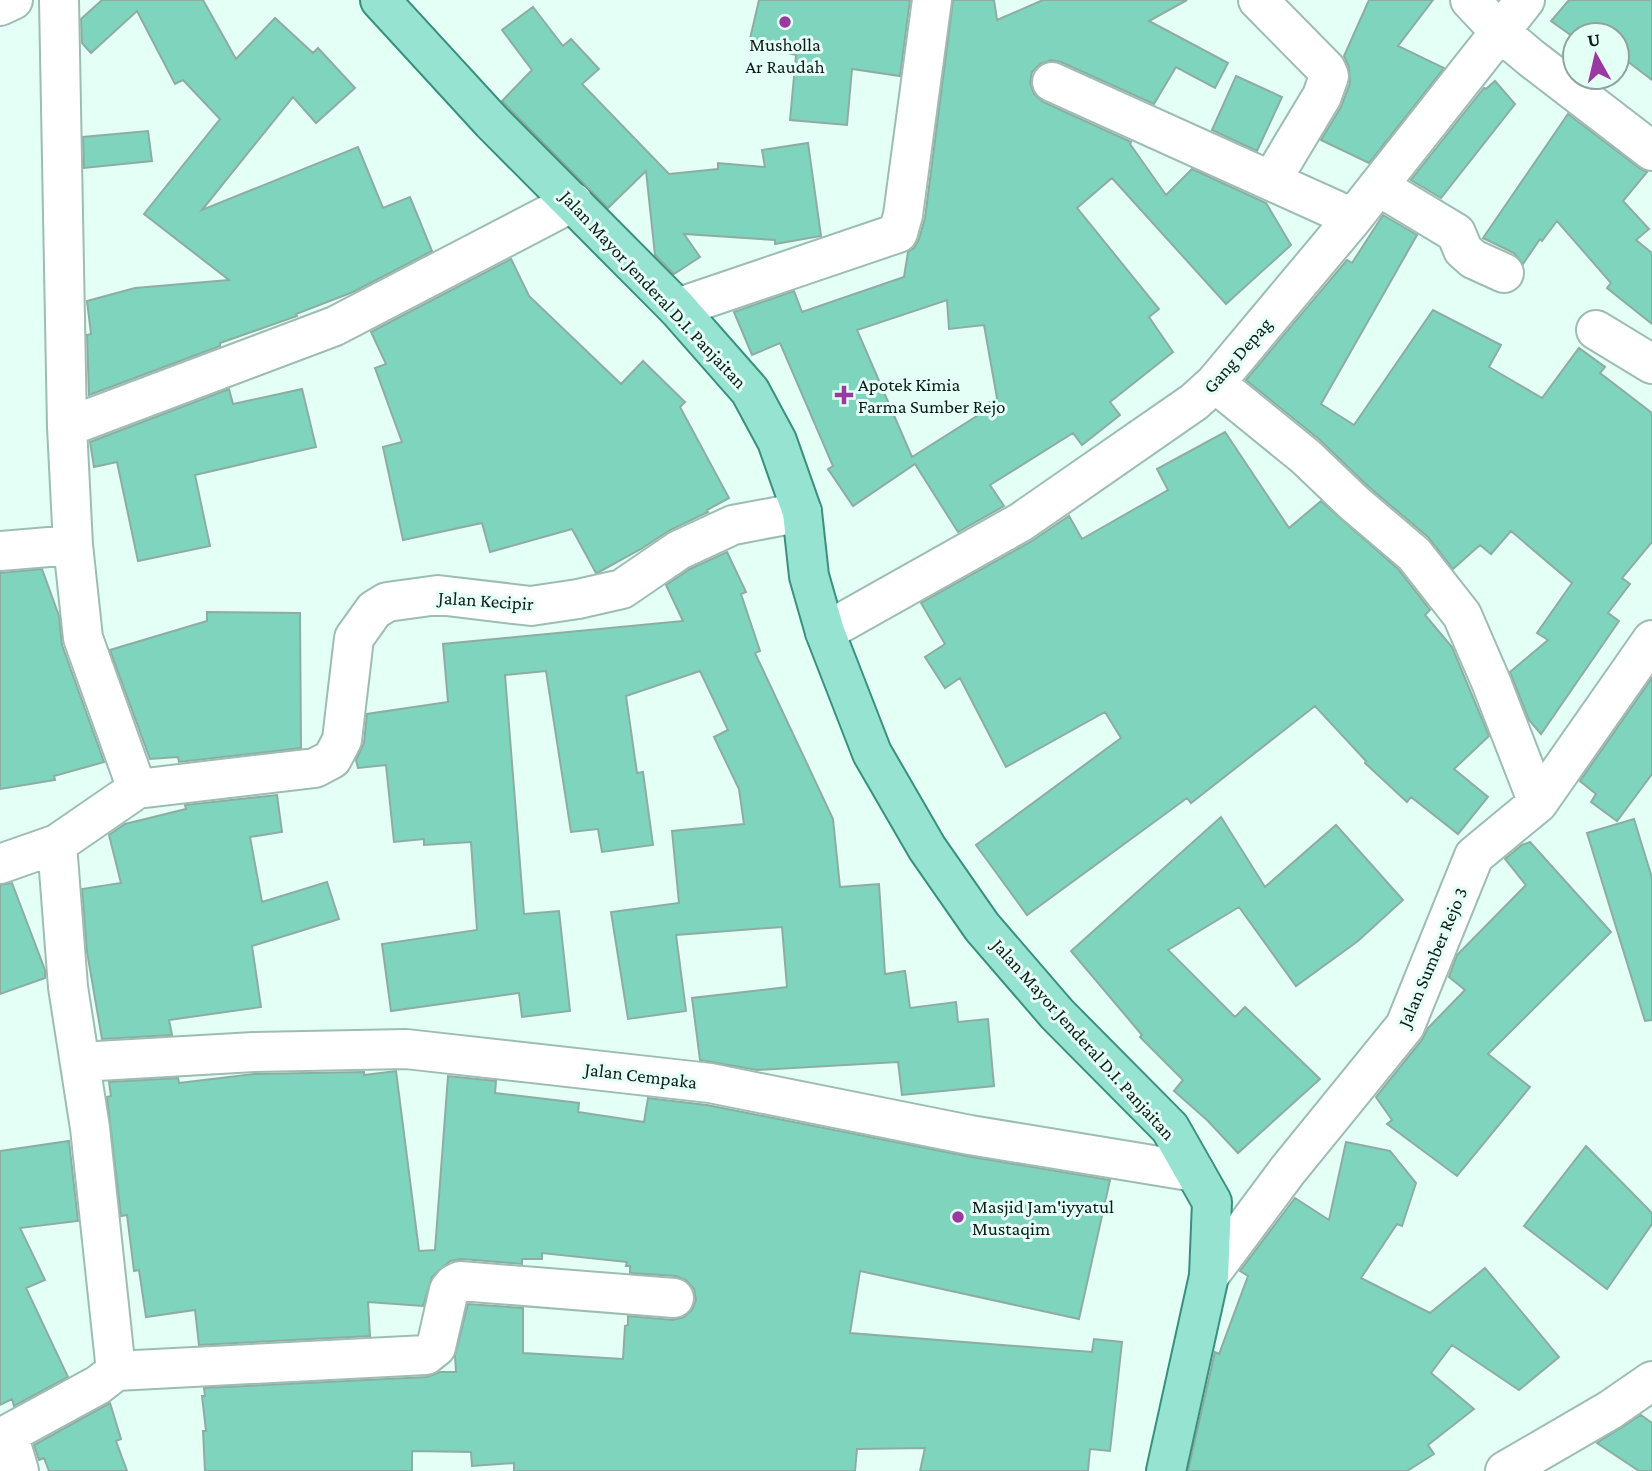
<svg xmlns="http://www.w3.org/2000/svg" width="1652" height="1471" font-family="'Crimson Pro',serif">
<rect width="100%" height="100%" fill="#e4fff6"/>
<path fill="#7fd4be" stroke="#8dada3" stroke-width="2" fill-rule="evenodd" d="M102,0H203L236,59L275,18L313,53L318,48L355,88L316,123L293,97L202,210L358,147L383,208L410,197L432,251L353,292L296,314L297,316L220,343V346L89,395L87,335L91,334L87,301L135,288L229,280L144,214L220,119L183,80L175,84L137,11L91,53L82,43L81,19Z
M759,0H910L900,76L852,69L847,125L790,120L796,55L749,43Z
M953,0H994L997,20L1043,0H1187L1149,21L1228,63L1215,88L1176,67L1154,104L1061,62L1051,60L1040,64L1032,72L1030,83L1034,94L1043,102L1131,142L1130,144L1166,195L1192,169L1266,203L1291,245L1226,304L1112,178L1077,208L1159,309L1149,317L1173,352L1110,402L1120,415L1082,445L1073,433L990,485L1004,506L958,532L915,464L853,506L828,469L833,466L780,343L752,355L734,312L794,291L802,312L904,277L908,252L914,248L919,239L925,218ZM947,300L949,329L984,325L997,398L988,403L991,407L912,457L857,330Z
M1369,0H1433L1398,46L1444,68L1369,163L1321,140L1341,107L1350,83L1349,67L1344,56Z
M1569,0H1652V80L1627,61L1618,70L1617,69V35H1575V38L1551,21Z
M533,7L563,46L571,39L599,69L582,84L669,174L718,169V163L765,167L762,150L808,143L821,236L775,244V240L684,234L700,257L674,274L655,255L646,171L608,208L502,101L532,70L502,30Z
M1236,76L1282,97L1257,151L1212,130Z
M1495,81L1515,104L1441,198L1411,180L1484,88L1486,89Z
M1568,114L1639,168L1647,172L1623,201L1649,229L1636,240L1652,253V324L1607,288L1611,283L1557,221L1542,241L1540,239L1523,264L1514,253L1483,238Z
M148,131L152,161L84,168L83,137Z
M1383,215L1417,235L1321,404L1354,425L1433,310L1501,345L1489,367L1542,398L1579,348L1605,367L1600,373L1652,413V542L1622,578L1630,584L1608,613L1619,621L1541,734L1529,720L1510,672L1548,640L1537,633L1572,583L1511,531L1491,554L1480,545L1453,569L1428,537L1369,487L1320,440L1246,380L1347,260L1352,263Z
M511,259L529,296L621,384L643,361L685,402L680,407L729,498L707,510L708,512L670,530L641,549L599,572L596,573L572,529L490,552L482,523L403,540L383,447L402,442L375,368L386,364L371,332Z
M229,389L233,404L302,389L316,447L195,475L210,546L138,561L117,462L94,467L90,442Z
M1225,432L1289,528L1321,501L1398,569L1430,610L1425,615L1452,647L1489,736L1454,769L1488,797L1458,834L1411,797L1407,802L1365,763L1366,761L1315,706L1191,803L1187,798L1027,915L976,845L1121,738L1105,712L1006,767L960,678L945,688L925,657L945,644L921,603L1032,541L1069,516L1082,539L1168,490L1157,469Z
M727,552L746,592L741,594L760,651L755,653L833,819L840,887L879,884L885,974L905,971L910,1008L956,1002L958,1022L988,1019L994,1086L902,1095L898,1062L757,1070L700,1060L692,998L787,987L782,927L676,935L686,1011L628,1019L611,912L679,903L672,831L744,824L739,789L714,737L728,730L700,671L626,696L637,773L643,772L653,845L602,852L598,829L571,832L546,671L505,675L524,914L559,911L570,1011L522,1017L519,993L391,1011L382,944L477,930L471,842L424,845V839L394,842L386,765L358,768L356,760L364,743L367,714L448,702L443,644L683,621L666,585L690,569Z
M42,569L59,616L62,645L104,762L54,776L55,780L0,789V573Z
M207,612L300,613L301,748L179,762L178,757L150,759L110,650L207,621Z
M1652,678V774L1617,821L1591,802L1596,794L1580,781Z
M277,795L282,832L250,837L262,902L327,882L339,919L252,946L261,1007L169,1020L172,1035L102,1039L87,952L82,889L121,883L109,835L125,824L186,809L185,805Z
M1221,817L1265,887L1336,825L1403,900L1358,941L1296,986L1239,907L1168,950L1235,1017L1245,1007L1320,1079L1238,1153L1207,1120L1174,1091L1183,1080L1140,1037L1142,1035L1071,951Z
M1634,819L1652,878V1020L1645,1021L1587,833Z
M1530,842L1611,932L1488,1054L1530,1087L1457,1176L1387,1124L1392,1120L1376,1097L1422,1040L1428,1028L1465,990L1449,977L1457,955L1526,885L1505,859L1522,845Z
M12,883L45,970V978L0,994V885Z
M396,1071L419,1251L435,1250L448,1076L496,1081L495,1093L579,1103L578,1112L644,1122L648,1098L707,1105L966,1156L1110,1180L1079,1319L860,1271L850,1333L1092,1352L1094,1339L1122,1342L1110,1451L1090,1449L1088,1471H920L925,1448L857,1449L855,1471H514V1463L472,1466L471,1452L412,1451V1471H205L203,1431H206L202,1396H205L204,1388L427,1377L440,1372H456L455,1355L468,1304L523,1308V1353L623,1359L625,1326L628,1325V1316L673,1320L684,1317L692,1310L696,1300L694,1289L686,1280L676,1276L630,1273V1266H626L627,1262L542,1253V1259H522V1264L462,1259L450,1261L432,1277L423,1306L368,1302L370,1336L199,1345L195,1310L146,1317L139,1270L134,1271L127,1215L121,1216L107,1097L111,1096L109,1082L178,1078L179,1083L254,1074L364,1072V1075Z
M69,1141L78,1221L20,1228L45,1280L26,1288L68,1377L14,1406L12,1399L0,1405V1151Z
M1346,1142L1390,1151L1416,1183L1402,1226L1397,1224L1361,1278L1430,1313L1485,1268L1559,1357L1519,1390L1452,1345L1431,1373L1474,1409L1428,1445L1434,1454L1407,1471H1188L1215,1352L1219,1354L1248,1276L1240,1271L1295,1198L1329,1220Z
M1586,1146L1652,1213V1224L1607,1289L1524,1226Z
M110,1403L121,1439L116,1441L127,1471H49L44,1458L39,1460L34,1445Z
M1641,1415L1652,1423V1471H1639L1597,1443Z"/>
<g fill="none" stroke-linecap="round" stroke-linejoin="round">
<g stroke="#9dbdb3" stroke-width="42">
<path id="minor" d="M59,0L67,427L73,545L83,638L137,789
M1258,0L1326,69L1329,76L1322,96L1271,181
M1470,0L1500,32L1531,58L1652,151
M0,6L13,0
M1052,82L1353,218
M1378,186L1456,233L1463,250L1473,259L1504,273
M677,308L898,233L903,215L932,0
M1596,330L1652,364
M1215,383L1306,457L1354,503L1414,554L1462,615L1491,682L1538,803
M67,427L335,326L573,202
M0,551L73,545
M825,632L1021,522L1194,402L1215,383L1353,218L1525,0
M0,864L57,844L137,789L315,768L332,759L342,740L354,638L374,610L387,602L438,595L531,606L578,599L622,589L679,550L733,525L802,512
M80,1062L254,1052L406,1049L710,1083L970,1135L1195,1172
M1209,1276L1288,1170L1405,1026L1474,856L1538,803L1652,640
M116,1371L426,1355L436,1347L449,1290L454,1284L460,1281L674,1298
M19,1471L8,1434L98,1385L116,1371L90,1128L68,987L57,844
M1505,1471L1610,1410L1652,1381"/>
</g>
<g stroke="#39917d" stroke-width="42">
<path id="major" d="M380,0L492,122L677,308L750,391L777,441L802,512L809,576L825,632L872,753L927,848L982,927L1057,1014L1170,1128L1212,1202L1209,1276L1166,1471"/>
</g>
<use href="#minor" stroke="#fff" stroke-width="38"/>
<use href="#major" stroke="#96e3d2" stroke-width="38"/>
</g>
<g fill="#9a39a0" stroke="#e4fff6" stroke-width="2.5">
<circle cx="785" cy="22" r="7"/>
<path d="M840.5 384.5h7v7h7v7h-7v7h-7v-7h-7v-7h7z"/>
<circle cx="958" cy="1217" r="7"/>
</g>
<g text-anchor="middle" stroke-width="6" stroke-linejoin="round" paint-order="stroke">
<g font-size="19" fill="#0e1b17" stroke="#e4fff6" text-anchor="start">
<text x="785" y="51" text-anchor="middle">Musholla<tspan x="785" dy="22">Ar Raudah</tspan></text>
<text x="858" y="391">Apotek Kimia<tspan x="858" dy="22">Farma Sumber Rejo</tspan></text>
<text x="972" y="1213">Masjid Jam'iyyatul<tspan x="972" dy="22">Mustaqim</tspan></text>
</g>
<g font-size="19" fill="#0e1b17" stroke="#e4fff6">
<text transform="translate(654 289) rotate(47)" y="7">Jalan Mayor Jenderal D.I. Panjaitan</text>
<text transform="translate(1237 355) rotate(-49)" y="7">Gang Depag</text>
<text transform="translate(486 600) rotate(4)" y="7">Jalan Kecipir</text>
<text transform="translate(1432 957) rotate(-67)" y="7">Jalan Sumber Rejo 3</text>
<text transform="translate(1084 1039) rotate(48)" y="7">Jalan Mayor Jenderal D.I. Panjaitan</text>
<text transform="translate(641 1075) rotate(7)" y="7">Jalan Cempaka</text>
</g>
</g>
<g transform="translate(1596 56) rotate(352)"><circle r="33" fill="#e4fff6" stroke="#8ea49d" stroke-width="2"/>
<path d="M0-5L12 26L0 18L-12 26Z" fill="#9a39a0"/>
<text y="-10" font-size="19" font-weight="bold" text-anchor="middle" fill="#0e1b17">U</text>
</g>
</svg>
